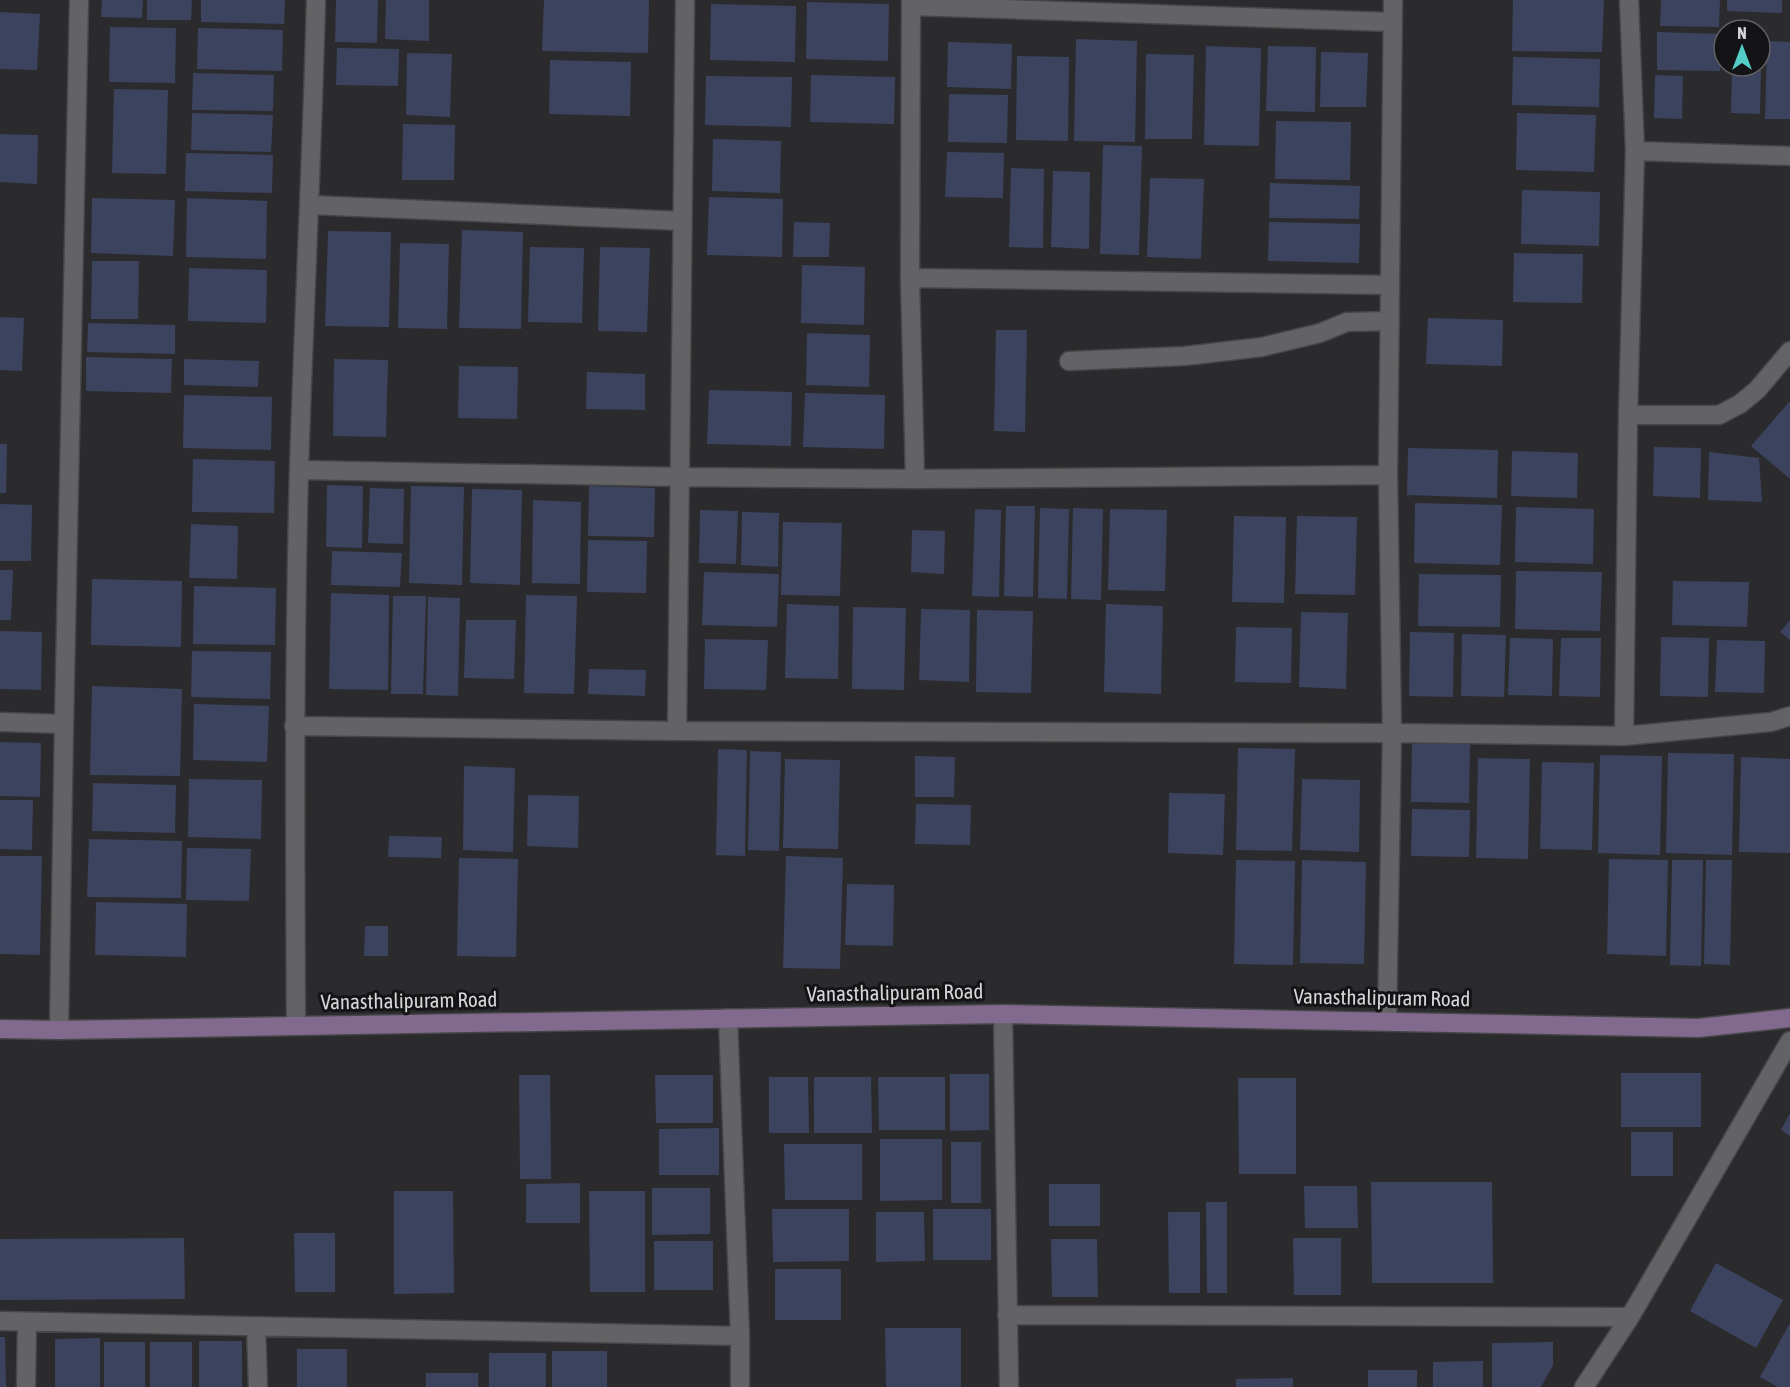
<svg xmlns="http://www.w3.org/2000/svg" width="1790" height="1387" font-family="'Asap Condensed',sans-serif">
<rect width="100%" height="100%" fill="#2b2b2d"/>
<path fill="#3b435f" d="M102,0H143L142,18L101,17Z
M147,0H192L191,20H147Z
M201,0H285L284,24L201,22Z
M336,0H378L377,43L335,42Z
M386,0H429V41L385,39Z
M544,0H649L648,53L542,51Z
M1513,0H1604L1602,52L1512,51Z
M1661,0H1720L1719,27L1660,26Z
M1727,0H1782V13L1727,11Z
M807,2L889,4L888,61L806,59Z
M711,4L796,6L795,62L710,60Z
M0,12L40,14L37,70L0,69Z
M110,27L176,28L175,83L109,82Z
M198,28L283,30L282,71L197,69Z
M1657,32L1721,34L1720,71L1657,70Z
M1076,39L1137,41L1135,142L1074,141Z
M1767,41L1790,42V119H1765Z
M948,42L1012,44L1011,89L947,87Z
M1206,46L1261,48L1259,146L1204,145Z
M1268,46L1316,47L1315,112L1266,111Z
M337,48L399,49L398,86L336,85Z
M1321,52L1368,53L1366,107H1320Z
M407,53L452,54L450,117L406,115Z
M1146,54L1194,55L1192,139H1145Z
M1017,56L1069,57L1068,141L1016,140Z
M1513,57L1600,59L1599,107L1512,105Z
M550,60L631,62L630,116L549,114Z
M1732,66H1761L1760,114L1731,113Z
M193,73L274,75L273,111L192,110Z
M811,75L895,77L894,124L810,122Z
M1655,75L1683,76L1682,119L1654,118Z
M706,76L792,77L791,127L705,125Z
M114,89L168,90L166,174L112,173Z
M949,94L1008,95L1007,143L948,142Z
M192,113L273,115L271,152L191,150Z
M1517,113L1596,115L1594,172L1516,170Z
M1276,121L1351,122L1350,180L1275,179Z
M403,124L455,125L454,180H402Z
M0,134L38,135L37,184L0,182Z
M713,139L781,141L780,193L712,191Z
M1103,145L1142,146L1139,255L1100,254Z
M947,152L1004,153L1003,198L945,197Z
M186,153L273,155L272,193L185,191Z
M1011,168L1044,169L1043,248L1009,247Z
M1053,171L1090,172L1089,249L1051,247Z
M1150,178L1204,179L1201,259L1147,257Z
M1270,183L1360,186L1359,219L1269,218Z
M1522,190L1600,192L1599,246L1521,244Z
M709,197L783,199L782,257L707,255Z
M92,198L175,200L173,256L91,253Z
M187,198L267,201L266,259L186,257Z
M794,222L830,223L829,257H793Z
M1269,222L1360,224L1359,263L1268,261Z
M462,230L523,232L521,329L459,328Z
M328,231L391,232L389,327L325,326Z
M400,243L449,244L447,329L398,328Z
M530,247L584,248L582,323L528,322Z
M600,247L650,248L647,332L598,331Z
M1514,253L1583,254L1582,303L1513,302Z
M92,261H139L138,319H91Z
M802,265L865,267L864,325L801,323Z
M189,268L267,270L266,323L188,321Z
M0,317L24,318L22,371L0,370Z
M1428,318L1503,320L1502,366L1426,364Z
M88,323L175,325V354L87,352Z
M996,330H1027L1025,432L994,431Z
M807,333L870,335L869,387L806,385Z
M86,357L172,359L171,393L86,391Z
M184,359L259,361L258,387L184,385Z
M334,359L388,360L386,437L333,436Z
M459,366L518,367L517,419L458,418Z
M587,372L645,374V410L586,409Z
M709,390L792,392L791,446L707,444Z
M805,393L885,395L884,449L803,447Z
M184,395L272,397L271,450L183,448Z
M1790,401V479L1751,446Z
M0,444H7L6,493H0Z
M1654,447L1701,448L1700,498L1653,496Z
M1408,448L1498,450L1497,498L1407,495Z
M1512,451L1578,453L1577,498L1511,496Z
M1709,452L1759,458L1762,502L1708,500Z
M193,459L275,461L274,513L192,512Z
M327,485L363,486L362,548L326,547Z
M411,486L464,487L462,585L409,583Z
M589,486L655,488L654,537L588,536Z
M370,488L404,489L403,544L368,543Z
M472,489L522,490L520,585L470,583Z
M533,500L581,502L580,584L532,583Z
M1415,503L1502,505L1500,565L1414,563Z
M0,504L32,505L31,561H0Z
M1006,506H1035L1033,597L1004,596Z
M1516,507L1594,509L1593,564L1515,562Z
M1040,508L1069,509L1067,599L1038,598Z
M1073,508L1103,509L1101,600L1071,599Z
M975,509L1001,510L999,597L972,596Z
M1110,509L1167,510L1165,591L1108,590Z
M700,510L738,511L736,564L699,563Z
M742,512L779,513L778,567L741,565Z
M1234,516L1286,517L1284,603L1232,602Z
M1297,516L1357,517L1355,595L1295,594Z
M783,522L842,523L840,596L781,595Z
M191,524L238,526L237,579L189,578Z
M912,530L945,531L944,574L911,572Z
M588,540L647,541L646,593L587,592Z
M332,551L402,553L400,587L331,585Z
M0,570H13L11,620H0Z
M1516,571L1602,572L1600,631L1515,629Z
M704,572L779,574L777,627L702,625Z
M1419,574L1501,575L1500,627L1418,626Z
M92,579L182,581L181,647L91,645Z
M1673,581L1749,582L1747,627L1672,625Z
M194,586L276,588L275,645L193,644Z
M331,593L389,595L388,690L329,689Z
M526,595L577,596L574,694L524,693Z
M393,596H426L423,694H391Z
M428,597L460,598L458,696L426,695Z
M787,604L839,606L838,679L785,678Z
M1106,604L1163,606L1161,694L1104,692Z
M853,607L906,608L904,690L852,689Z
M921,609L970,610L969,682L919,680Z
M977,610L1033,611L1031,693L976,692Z
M1301,612L1348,613L1346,689L1299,687Z
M466,620H516L514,679L464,678Z
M1790,620V640L1780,632Z
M1236,627L1292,628L1291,683L1235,682Z
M0,631L42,632L41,690L0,689Z
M1410,632L1454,633L1453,697L1409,696Z
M1462,634L1506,635L1504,697L1461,696Z
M1661,637L1709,638L1708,697L1660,696Z
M1510,638L1553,639L1552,696L1508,695Z
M1561,638H1601L1600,697L1559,696Z
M705,639L768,640L766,690L704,689Z
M1717,640L1765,641L1764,693L1715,692Z
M192,651L271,652L270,699L191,697Z
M589,669L646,670L645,696L588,694Z
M92,686L182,689L180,776L90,775Z
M194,704L269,706L267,762L193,760Z
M0,742L41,743L40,797L0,796Z
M1412,742L1470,744L1469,803L1411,802Z
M1238,748L1295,749L1292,851L1236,850Z
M718,749L747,750L745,856L716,855Z
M750,751L781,752L779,851L748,850Z
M1668,753L1734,754L1732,855L1666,853Z
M1600,755L1662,756L1660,855L1598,853Z
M915,756L955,757L954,797H915Z
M1741,757L1790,759V853L1739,852Z
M1478,758L1530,759L1528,859L1476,858Z
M785,759L840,760L838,849L783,848Z
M1542,762L1594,763L1592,850L1540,849Z
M464,766L515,768L513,852L463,850Z
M189,779L262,780L261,839L188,837Z
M1302,779L1360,780L1359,852L1300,850Z
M93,783L176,785L175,833L92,831Z
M1169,793L1225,794L1223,855L1168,853Z
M528,795L579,796L578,848L527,846Z
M0,800H33L32,850L0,849Z
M916,804L971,805L970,845L915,844Z
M1412,809L1470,810L1469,857L1411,856Z
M389,836L442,837L441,858L388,857Z
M89,839L182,841L181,898L87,897Z
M187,848L251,849L249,901L186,900Z
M0,856H42L40,955L0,954Z
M786,856L843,858L840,969L783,968Z
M459,858L518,859L516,957L457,956Z
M1609,859L1668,860L1666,956L1607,954Z
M1236,860L1295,861L1293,965L1234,964Z
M1302,860L1366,862L1364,964L1300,963Z
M1672,860H1703L1701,966L1670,965Z
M1706,860H1732L1730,965L1704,964Z
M847,884L894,885L893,946L845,945Z
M96,902L187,904L186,957L95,955Z
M365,926H388V956H364Z
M1621,1073H1701V1127H1621Z
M950,1074H989V1130L950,1131Z
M519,1075H550L551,1179H520Z
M655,1075H713V1123H656Z
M769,1077H808L809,1133H769Z
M814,1077H871L872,1133H814Z
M878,1077H945V1130H879Z
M1238,1078H1296V1174H1239Z
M1790,1113V1136L1781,1130Z
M719,1128V1175H659V1129Z
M1631,1132H1673V1176H1631Z
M880,1139H942V1200L880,1201Z
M951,1142H981V1203H951Z
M784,1144H862V1200H785Z
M1371,1182H1492L1493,1283H1372Z
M580,1183V1223H526V1184Z
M1049,1184H1100V1226H1049Z
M1304,1186H1357L1358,1228H1305Z
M652,1188H710V1234L652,1235Z
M394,1191H453L454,1293L394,1294Z
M589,1191H645V1292H590Z
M1206,1202H1227V1293H1207Z
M772,1209H849V1261L773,1262Z
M933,1209H991V1260H933Z
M876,1212H924L925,1261L876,1262Z
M1168,1212H1200V1293H1169Z
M294,1233H335V1292H295Z
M184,1238L185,1299L0,1300V1239Z
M1293,1238H1341V1295H1294Z
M1051,1239H1097L1098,1297H1052Z
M654,1241H713V1290H654Z
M1716,1263L1783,1300L1756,1348L1690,1311Z
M775,1269H841V1320H775Z
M1790,1323V1387H1778L1760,1377Z
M885,1328H961V1387H886Z
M0,1337H5L6,1387H0Z
M100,1338V1387H55V1339Z
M199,1341H242V1387H199Z
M104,1342H145V1387H104Z
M150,1342H192V1387H150Z
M1553,1342V1365L1541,1387H1492V1343Z
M297,1349H347V1387H297Z
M552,1351H607V1387H552Z
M489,1353H546V1387H489Z
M1483,1361V1387H1433V1362Z
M1368,1370H1417V1387H1368Z
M426,1373H478V1387H426Z
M1293,1378V1387H1236V1379Z"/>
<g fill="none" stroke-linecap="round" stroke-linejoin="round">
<g stroke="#464648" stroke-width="21">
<path id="street" d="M911,0L910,278L915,479
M911,6L1392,22
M1635,151L1790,156
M310,205L682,221
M910,278L1390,285
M1069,361L1185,356L1262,347L1320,333L1347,322L1390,321
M1628,415H1719L1740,404L1757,390L1790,351
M299,470L679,477L915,479L1388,475
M0,722L64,724
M294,726L677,731L1392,733L1624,736L1771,722L1790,716
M677,731L685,0
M1624,736L1628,415L1635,151L1629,0
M1003,1014L1009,1387
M728,1018L740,1336V1387
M1387,1021L1392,733L1388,475L1393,0
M296,1025C295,840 294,654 299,469C304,312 312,156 316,0
M59,1030L64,724L79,0
M1007,1315L1630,1317
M0,1321L740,1336
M256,1327L258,1387
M26,1387L27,1322
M1584,1387L1630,1317L1790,1041"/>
</g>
<g stroke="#464648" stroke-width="21">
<path id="secondary" d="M0,1029L59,1030L1003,1014L1698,1028L1790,1018"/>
</g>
<use href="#street" stroke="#636366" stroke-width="18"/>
<use href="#secondary" stroke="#816a8e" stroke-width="18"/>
</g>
<g text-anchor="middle" stroke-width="6" stroke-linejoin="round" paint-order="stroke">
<g font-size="21" fill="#d6d6d8" stroke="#141315">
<text transform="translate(895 993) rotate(-1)" y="7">Vanasthalipuram Road</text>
<text transform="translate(1382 998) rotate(1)" y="7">Vanasthalipuram Road</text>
<text transform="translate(409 1001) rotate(-1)" y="7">Vanasthalipuram Road</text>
</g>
</g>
<g transform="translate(1742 48)"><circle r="28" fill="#141315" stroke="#626163" stroke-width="1.5"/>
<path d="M0-4.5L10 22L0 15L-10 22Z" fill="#54cdc7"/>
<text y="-9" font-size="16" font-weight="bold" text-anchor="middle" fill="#d6d6d8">N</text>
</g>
</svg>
